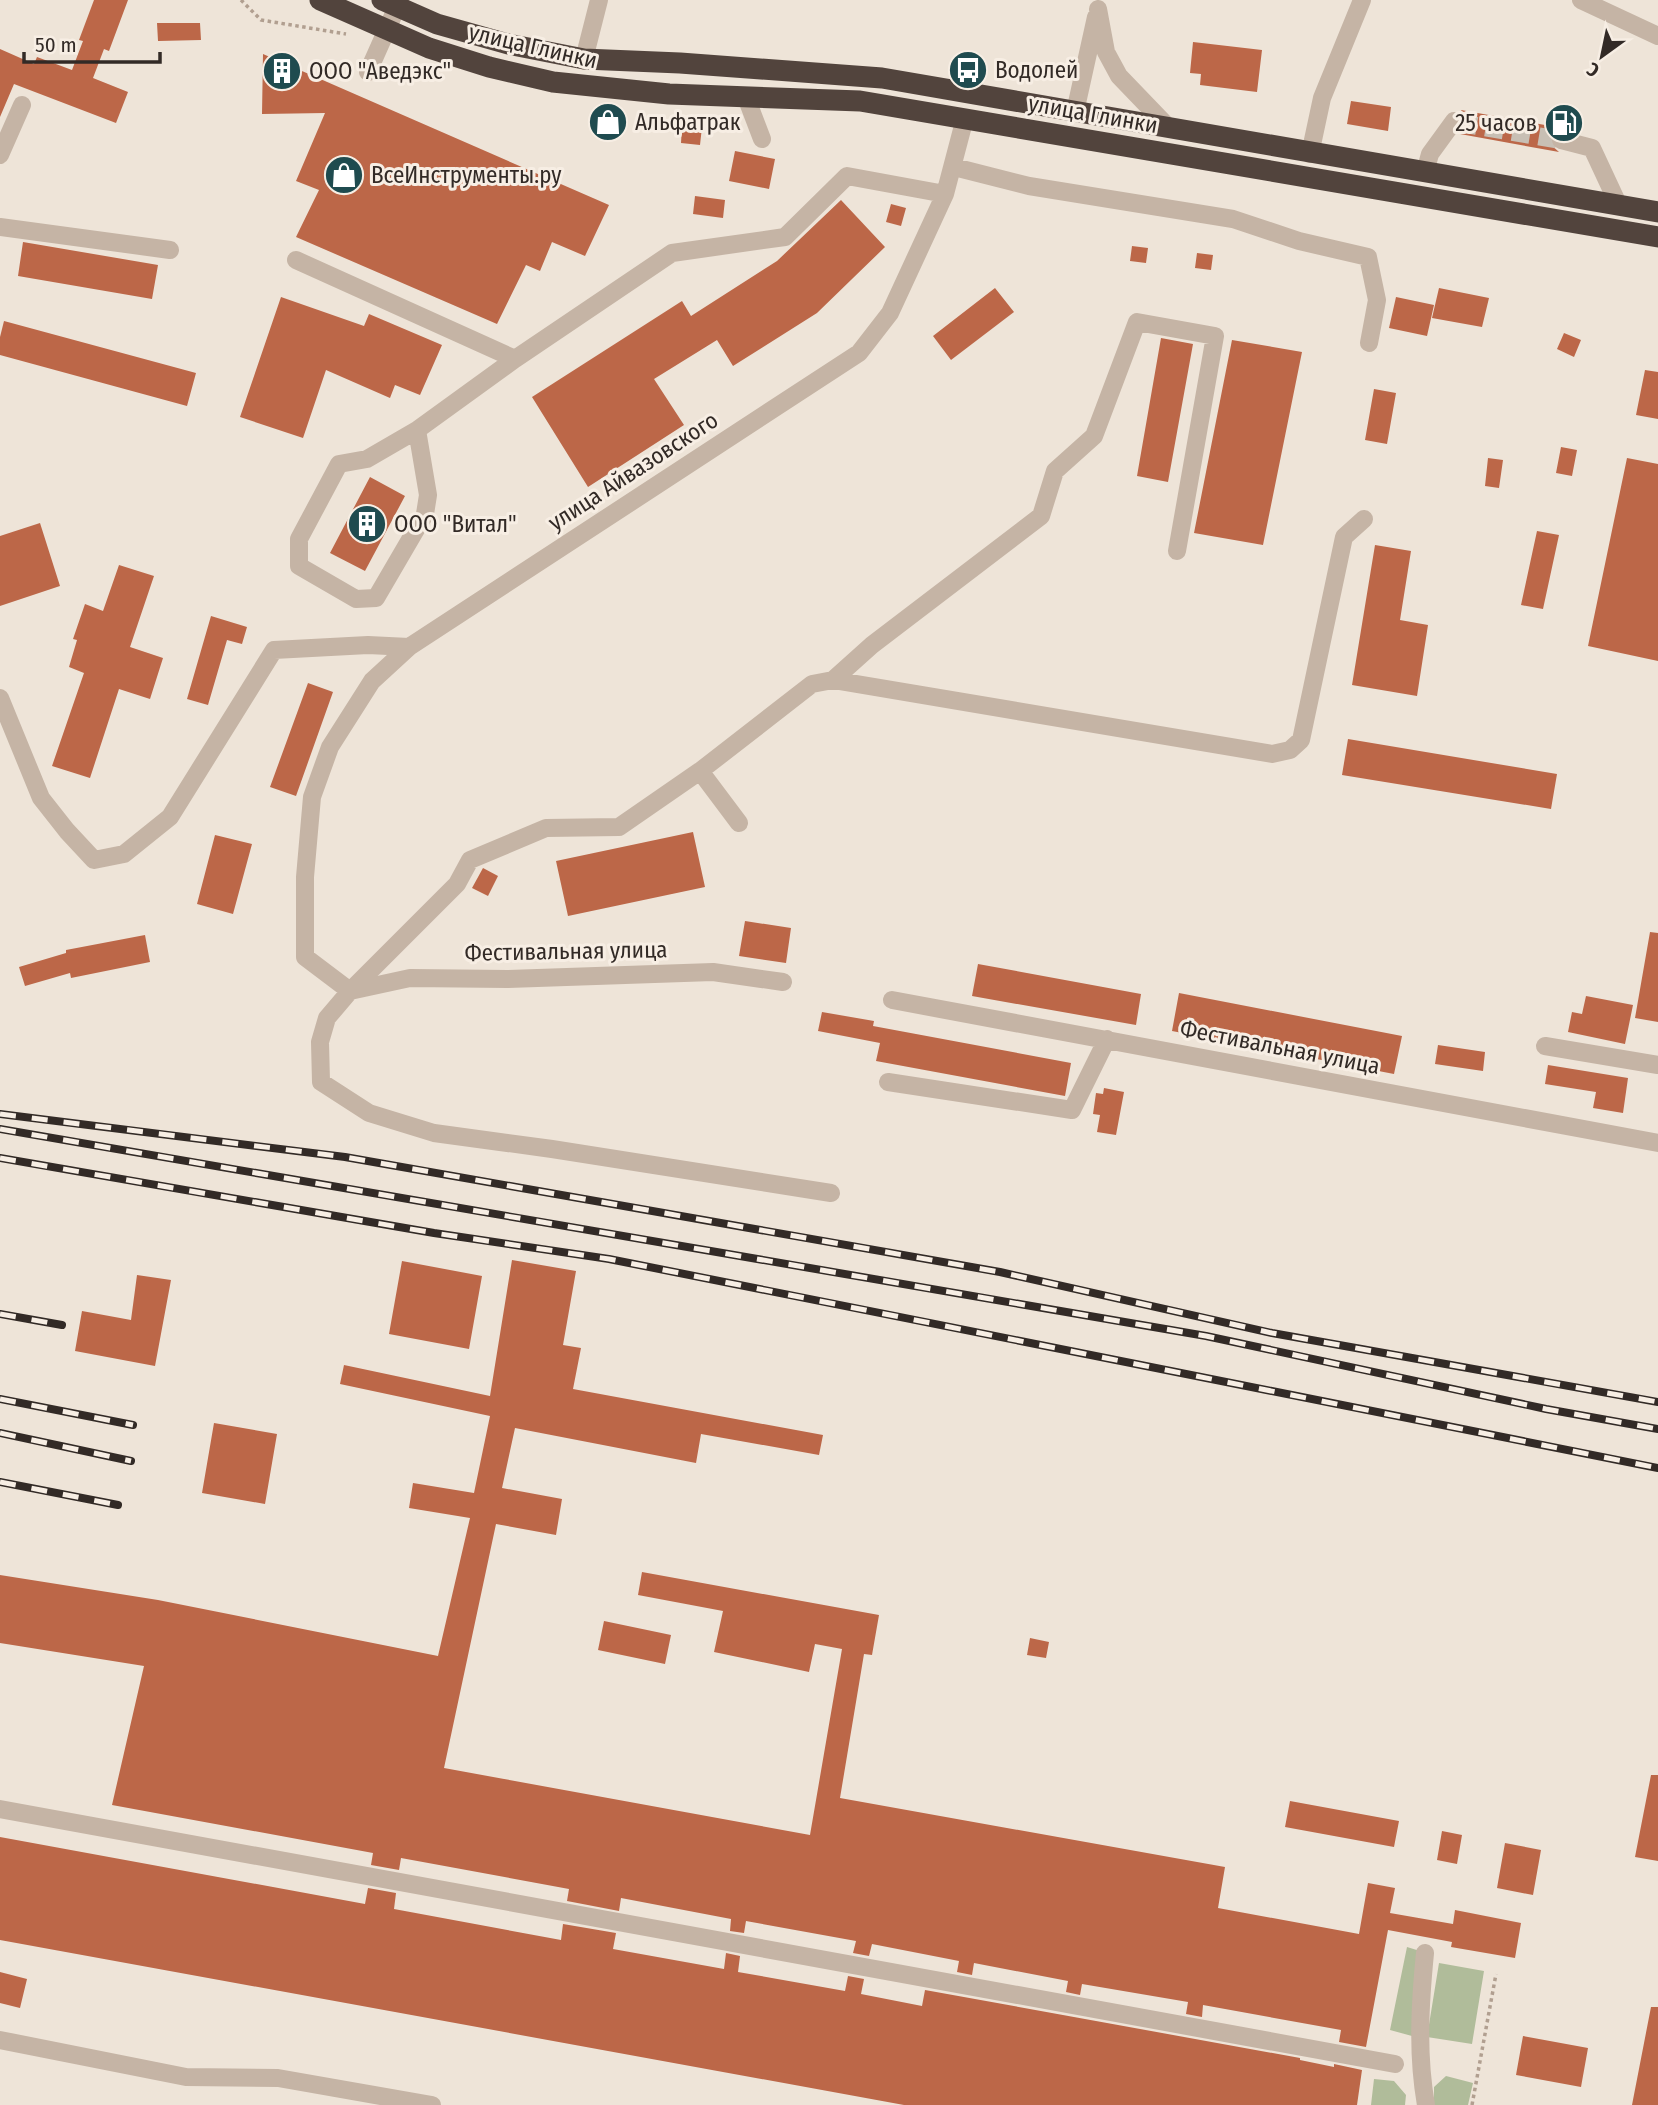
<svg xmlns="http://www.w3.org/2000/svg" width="1658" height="2105" font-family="'Fira Sans Condensed',sans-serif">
<rect width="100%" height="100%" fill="#eee4d8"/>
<path fill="#b0bc9a" d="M1407,1947L1420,1951L1412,2036L1390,2030Z
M1439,1963L1484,1971L1472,2044L1427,2037Z
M1446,2076L1473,2083L1468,2105H1434V2087Z
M1374,2079L1394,2081L1406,2095L1405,2105H1371Z"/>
<path fill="#bc6748" d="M94,0H128L109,51L104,49L93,78L128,92L116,123L14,84L0,117V49L34,64L37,57L72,70L83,41L79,40Z
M157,23H200L201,40L158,41Z
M1193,42L1262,50L1257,92L1200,85L1201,74L1190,73Z
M263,54L609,205L585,256L552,242L540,271L526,265L497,324L296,237L319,190L296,181L325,113L262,114Z
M1351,101L1391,107L1388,131L1347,124Z
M1461,110L1556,127L1559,116L1573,120L1570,131L1557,129L1550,137V144L1559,152L1460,134L1467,131L1470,122Z
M682,126L702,127L700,145L681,143Z
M735,151L775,159L769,189L729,181Z
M695,196L725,200L723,218L693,214Z
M841,200L885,247L817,313L733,366L717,340L654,379L684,425L588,487L532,397L682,301L691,316L777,261Z
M891,204L906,208L901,226L886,222Z
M23,242L158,265L152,299L18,276Z
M1132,246L1148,248L1146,263L1130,261Z
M1197,253L1213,255L1211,270L1195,268Z
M995,288L1014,312L951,360L933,336Z
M1439,288L1489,298L1482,327L1432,318Z
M281,297L364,326L369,314L442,345L420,395L395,385L390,398L326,370L303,438L240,417Z
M1396,297L1434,305L1427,336L1389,328Z
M4,321L196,373L187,406L0,355V337Z
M1564,333L1581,340L1574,357L1557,349Z
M1161,338L1193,344L1168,482L1137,476Z
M1232,340L1302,352L1263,545L1194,533Z
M1645,370L1658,372V419L1636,415Z
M1374,389L1396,393L1387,444L1365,440Z
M1561,447L1577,450L1572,476L1556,473Z
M1488,458L1503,460L1499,488L1485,486Z
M1627,458L1658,464V661L1588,646Z
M370,477L405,496L365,571L330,553Z
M40,523L60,586L0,606V536Z
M1537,531L1559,535L1543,609L1521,605Z
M1375,545L1411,551L1400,620L1428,625L1417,696L1352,685Z
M119,565L154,576L130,647L163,658L150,699L119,689L90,778L52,766L84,673L69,667L77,640L73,639L85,604L103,611Z
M211,616L247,627L242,644L227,640L208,705L187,699Z
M308,683L333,692L296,796L270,787Z
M1348,739L1557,774L1551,809L1342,775Z
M693,832L705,887L568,916L556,861Z
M215,835L252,844L233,914L197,904Z
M483,868L498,876L488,896L472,888Z
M745,921L791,928L786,963L739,956Z
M1650,932L1658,933V1022L1635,1018Z
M145,935L150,962L71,978L70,973L25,986L19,967L66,953V950Z
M978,964L1141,994L1136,1025L972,996Z
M1179,993L1402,1036L1394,1074L1172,1031Z
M1586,996L1633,1005L1625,1044L1568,1032L1572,1012L1582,1014Z
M822,1012L874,1021L873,1026L1071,1063L1065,1096L876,1061L880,1043L818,1031Z
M1438,1045L1485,1052L1483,1071L1435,1064Z
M1548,1065L1628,1078L1623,1113L1593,1108L1596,1092L1545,1084Z
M1104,1088L1124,1092L1116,1135L1097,1132L1100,1115L1093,1114L1096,1093L1103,1094Z
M512,1260L576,1271L563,1345L581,1348L573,1389L823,1435L819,1455L701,1434L696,1463L515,1428L502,1488L562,1499L556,1535L496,1524L444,1768L810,1835L842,1649L815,1644L809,1672L714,1652L723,1611L638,1595L642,1572L879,1615L872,1655L864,1654L840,1798L1225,1867L1218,1908L1359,1934L1368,1883L1395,1888L1390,1913L1453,1924L1455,1910L1521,1923L1515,1958L1451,1947L1452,1942L1388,1930L1366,2047L1339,2042L1341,2030L1203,2005L1202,2017L1186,2014L1188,2002L1082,1984L1080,1995L1066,1992L1068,1981L974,1963L972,1975L957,1972L959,1961L872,1944L869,1956L853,1953L856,1941L746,1921L744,1933L730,1931L731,1919L621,1898L619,1911L567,1901L569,1889L401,1858L399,1870L371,1865L373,1853L112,1805L144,1666L0,1643V1575L158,1600L438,1656L470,1518L409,1508L413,1483L474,1493L490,1416L340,1384L344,1365L490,1396Z
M402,1261L482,1276L469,1349L389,1334Z
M137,1275L171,1280L155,1366L75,1351L82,1311L131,1320Z
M214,1423L277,1434L265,1504L202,1493Z
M604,1621L671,1635L665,1664L598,1650Z
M1030,1638L1049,1642L1046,1658L1027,1655Z
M1651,1775H1658V1861L1635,1857Z
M1290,1801L1399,1821L1394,1847L1285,1827Z
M1442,1831L1462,1835L1457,1864L1437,1860Z
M0,1837L365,1904L368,1888L396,1893L394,1909L561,1940L563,1924L616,1933L613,1949L724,1969L726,1953L740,1956L738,1972L845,1991L848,1976L864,1979L861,1994L922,2006L925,1990L1300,2058V2060L1334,2067V2064L1362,2070L1357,2105H904L0,1940Z
M1505,1843L1541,1850L1533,1895L1497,1888Z
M0,1972L27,1979L20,2008L0,2003Z
M1651,2007H1658V2105H1632Z
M1523,2036L1588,2048L1581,2087L1516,2075Z"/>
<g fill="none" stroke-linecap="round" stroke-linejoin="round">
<path stroke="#c8bfb4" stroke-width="18" stroke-dasharray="18 9" stroke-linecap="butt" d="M1459,123L1561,140"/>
<path stroke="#b19f90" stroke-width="3.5" stroke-dasharray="3.5 3.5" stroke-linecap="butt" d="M241,0L261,20L346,34
M1472,2105L1496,1974"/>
<path stroke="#c5b4a5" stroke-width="18" d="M1581,0L1658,36
M1098,9L1106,52L1119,76L1169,128
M584,59L599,0
M368,72L400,0
M746,97L762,139
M1075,112L1096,17
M1561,140L1592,148L1619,206
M1310,154L1322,98L1362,0
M0,155L22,105
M954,167L1029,186L1233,219L1299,241L1368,257L1377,300L1369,343
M1425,172L1430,154L1454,121L1459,123
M0,227L170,250
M296,260L515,359L672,253L785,237L847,176L945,194
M417,430L428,495L425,514L376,598L356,599L299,566V539L339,464L367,459L417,430L515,359
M833,680L1272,754L1290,750L1301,740L1344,537L1364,519
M0,698L41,798L67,831L94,860L124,854L170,817L274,650L368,645L409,647
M700,771L619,827L546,828L470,860L457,884L350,991L327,1018L320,1042L321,1082L369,1113L434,1133L552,1149L831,1193
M739,823L700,771L812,684L833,680L872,645L1041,516L1055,471L1094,436L1137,322L1215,336L1177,551
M350,991L305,957V877L312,797L330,747L372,681L409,647L859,353L890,313L945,194L965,118
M350,991L410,978L508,979L713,972L783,982
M892,1000L1658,1143
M1545,1046L1658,1065
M888,1082L1072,1110L1107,1039
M0,1809L1395,2064
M1425,1953C1420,2004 1417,2054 1426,2105
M0,2040L186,2077L278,2078L432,2105"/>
<path stroke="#52443d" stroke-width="21" d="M320,0L429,48L489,67L553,82L669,94L860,101L1658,237
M382,0L437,24L508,44L584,59L680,63L882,78L1658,212"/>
<g stroke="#322a26" stroke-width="8">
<path id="rail" d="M0,1114L345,1157L1000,1272L1272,1333L1658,1402
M0,1129L1206,1336L1546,1409L1658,1429
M0,1158L434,1233L609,1259L1658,1468
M0,1314L62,1325
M0,1399L133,1425
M0,1433L131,1461
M0,1482L118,1505"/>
</g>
<use href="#rail" stroke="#f7eee4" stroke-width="5" stroke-dasharray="16" stroke-linecap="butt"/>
</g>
<defs>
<g id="bus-disc" transform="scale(2.0125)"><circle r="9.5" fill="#1f4b4f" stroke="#f7eee4"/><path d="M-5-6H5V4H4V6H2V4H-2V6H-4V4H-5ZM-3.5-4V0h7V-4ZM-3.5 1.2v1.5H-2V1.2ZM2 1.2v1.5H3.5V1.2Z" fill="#fff"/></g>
<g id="building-disc" transform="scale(2.0125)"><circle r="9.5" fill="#1f4b4f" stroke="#f7eee4"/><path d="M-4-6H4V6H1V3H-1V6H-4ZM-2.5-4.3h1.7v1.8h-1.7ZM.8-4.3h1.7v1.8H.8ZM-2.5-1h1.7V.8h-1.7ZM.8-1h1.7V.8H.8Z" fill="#fff"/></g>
<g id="shop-disc" transform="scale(2.0125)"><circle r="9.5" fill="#1f4b4f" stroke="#f7eee4"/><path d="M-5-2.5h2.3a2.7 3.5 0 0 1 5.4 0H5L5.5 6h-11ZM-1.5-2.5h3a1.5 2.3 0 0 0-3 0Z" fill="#fff"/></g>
<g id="fuel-disc" transform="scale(2.0125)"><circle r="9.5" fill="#1f4b4f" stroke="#f7eee4"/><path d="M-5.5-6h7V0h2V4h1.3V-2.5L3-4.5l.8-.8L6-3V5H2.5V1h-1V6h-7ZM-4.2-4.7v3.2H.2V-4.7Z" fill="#fff"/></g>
</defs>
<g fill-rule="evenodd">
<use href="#bus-disc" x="968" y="70"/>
<use href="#building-disc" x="282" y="71"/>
<use href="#shop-disc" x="608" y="122"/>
<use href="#fuel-disc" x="1564" y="123"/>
<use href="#shop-disc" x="344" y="175"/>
<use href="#building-disc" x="367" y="524"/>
</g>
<g text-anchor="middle" stroke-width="6" stroke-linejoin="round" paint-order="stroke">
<g font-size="23" fill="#322a26" stroke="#f7eee4">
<text transform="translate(533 46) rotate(13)" y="8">улица Глинки</text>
<text transform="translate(1093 114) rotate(10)" y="8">улица Глинки</text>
<text transform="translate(633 471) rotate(-33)" y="8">улица Айвазовского</text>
<text transform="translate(566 951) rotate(-1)" y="8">Фестивальная улица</text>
<text transform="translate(1280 1047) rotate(11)" y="8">Фестивальная улица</text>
</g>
<g font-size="23" fill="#322a26" stroke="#f7eee4" text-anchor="start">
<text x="995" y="78">Водолей</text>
<text x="309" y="79">ООО "Аведэкс"</text>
<text x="635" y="130">Альфатрак</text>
<text x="1537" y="131" text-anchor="end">25 часов</text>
<text x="371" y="183">ВсеИнструменты.ру</text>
<text x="394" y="532">ООО "Витал"</text>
</g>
</g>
<g transform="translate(1602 56) rotate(213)" stroke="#f7eee4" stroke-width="5" paint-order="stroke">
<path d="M0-5L12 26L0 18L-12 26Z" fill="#322a26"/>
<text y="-10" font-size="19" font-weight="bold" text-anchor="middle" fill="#322a26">С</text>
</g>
<path d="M24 52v10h136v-10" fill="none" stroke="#322a26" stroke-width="3.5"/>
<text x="35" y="52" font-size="21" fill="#322a26" stroke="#f7eee4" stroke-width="5" paint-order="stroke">50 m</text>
</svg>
